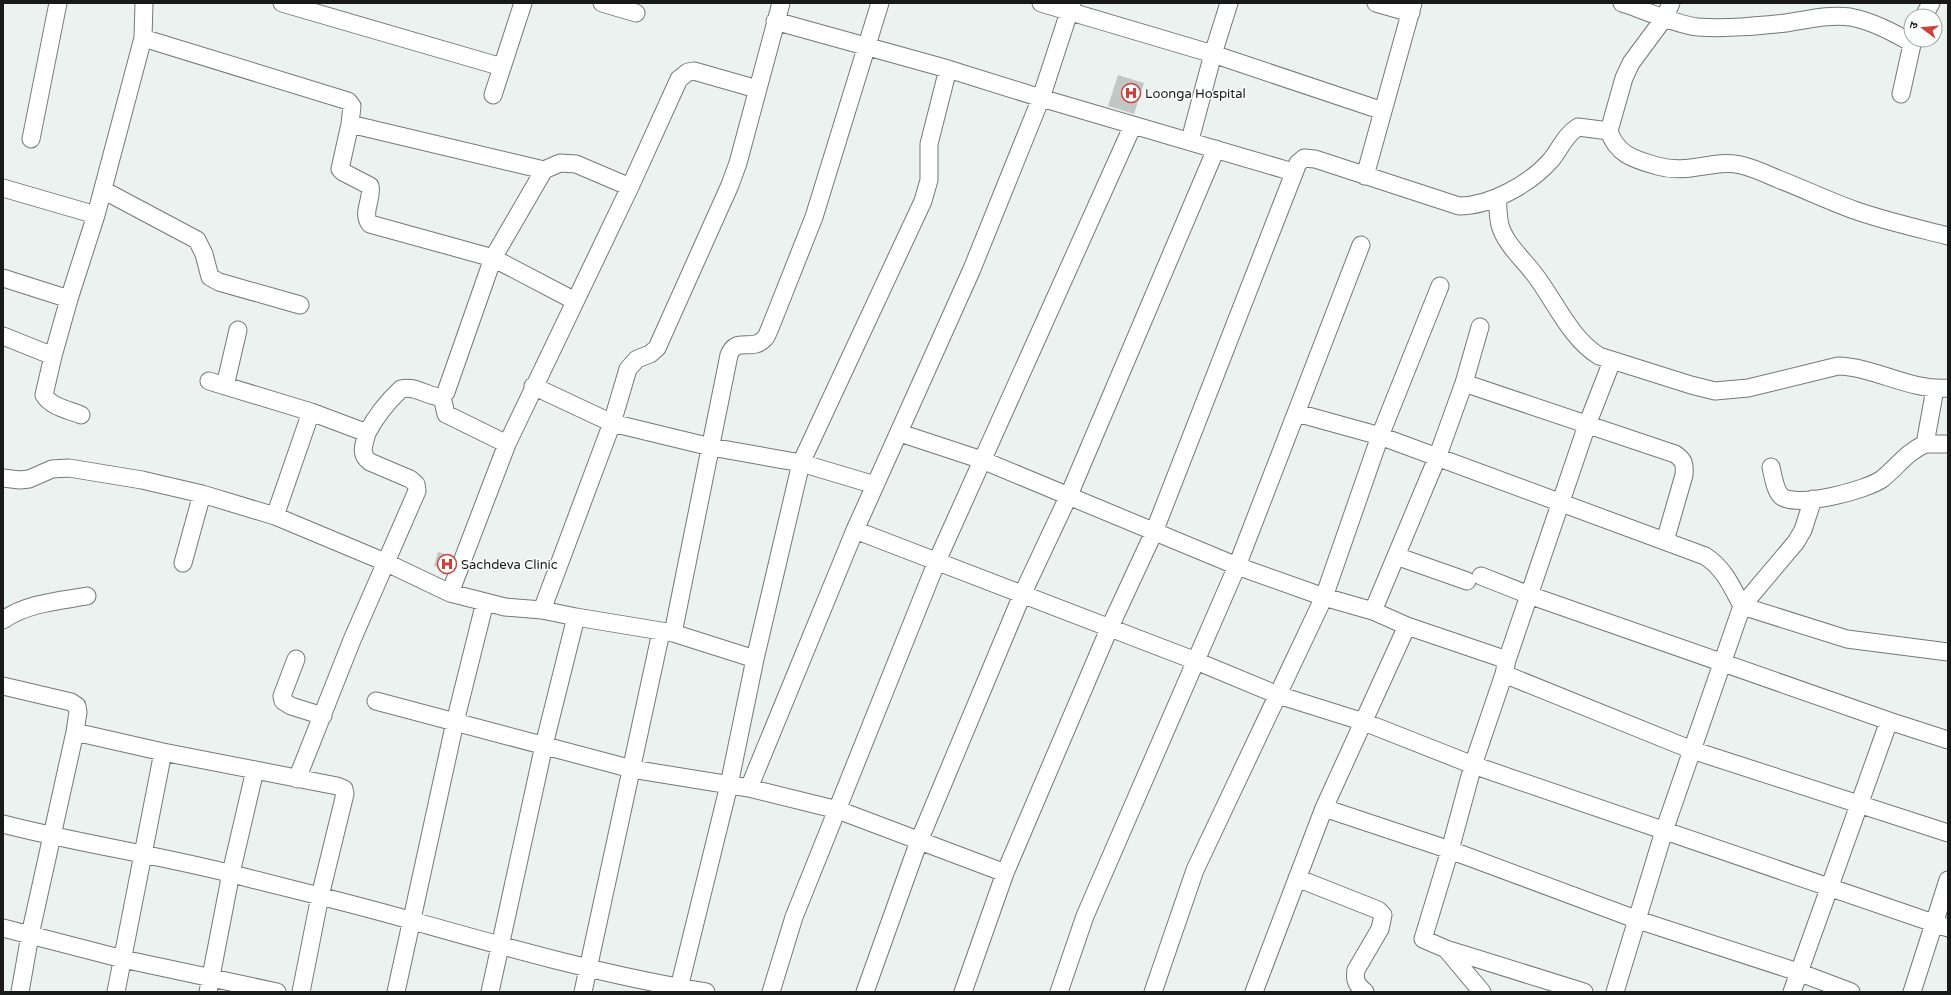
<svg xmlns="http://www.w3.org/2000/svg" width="1951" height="995" font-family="'Varela Round','Noto Sans Devanagari',sans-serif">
<rect width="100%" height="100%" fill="#ecf2f0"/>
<path fill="#c1c7c5" d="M1118,75L1144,83L1134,114L1108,106Z
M438,552L453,556L448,569L434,566Z"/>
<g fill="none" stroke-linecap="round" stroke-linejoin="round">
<g stroke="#737977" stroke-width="19">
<path id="street" d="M282,3L502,67
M602,3L636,13
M1041,3L1213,54L1383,111L1413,3
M1376,3L1411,13
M1622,3C1644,10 1677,25 1698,27C1727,29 1757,26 1786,23C1807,20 1829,14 1850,17C1872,21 1892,32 1912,43
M1924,16L1931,3
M775,21L948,69L1041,98L1293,172
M143,38L144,3
M1901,94L1913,40
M493,95L523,3
M350,124L340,169L343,172L370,186C373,199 361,213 370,224L493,258L575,301
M1609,131C1617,155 1634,159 1657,166C1689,175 1713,159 1741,165C1754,168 1766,174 1778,179C1804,189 1829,201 1854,210C1885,221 1917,228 1948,236
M31,139L58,3
M1190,140L1213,54L1229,3
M1365,176L1383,111
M3,188L96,215
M103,190L197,240L204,254L210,277L219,282L300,305
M1497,198C1498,206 1498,217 1500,225C1505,244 1524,260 1535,275C1555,301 1570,338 1599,356L1691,385L1715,391L1748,388L1838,366C1875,367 1910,391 1948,388
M3,278L69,299L96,215L143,38L348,101L352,106L350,124L544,170L560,163L576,164L630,187
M3,336L53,356L69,299
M53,356L44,395C51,407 69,410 81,415
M209,381L311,412L275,516
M1464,383L1675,454C1684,460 1685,464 1684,475L1665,541
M225,386L238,330
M533,386L612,423L711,447L801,463L875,485
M442,397L446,414L507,444
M311,412L367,433C376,416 387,402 401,389C416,385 427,397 442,397L446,392L493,258L544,170
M1297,413L1380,436L1705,556C1724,568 1732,587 1742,606L1847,639L1948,652
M900,433L982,460L1237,566L1324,597L1373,611L1407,626L1507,660
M1925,444H1948
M1771,467C1773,476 1775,490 1781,496C1796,509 1867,490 1882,479C1897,467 1907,452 1925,444L1935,389
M3,478L20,480L29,479L52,469L69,468L142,480L202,494L275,516L385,562L450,593L505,607L542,610L576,617L673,633L755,659
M855,530L1196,661L1278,695L1364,722L1473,765L1948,928
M1396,556L1467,581
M183,563L202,494
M1481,576L1529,595L1889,721L1948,740
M450,593L507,444L630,187L679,79L688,72L694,71L757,89
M542,610L612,423L628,369L637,359L650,354L657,348L730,185L738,163L781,3
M1373,611L1437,458L1464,383L1480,327
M3,620C27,603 59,601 87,596
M673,633L729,355C736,336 752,352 764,339C767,337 768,332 770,328L814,217L880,3
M296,659L282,696L283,701L291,706L323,716
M1504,674L1692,750L1948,833
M3,686L71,702L77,706L78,712L75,732L163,752L337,786L344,789L345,794L320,896L301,992
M376,701L632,769L749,788L838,810L1005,873L963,992
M297,779L352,640L417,491L416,484L410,479L370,462C359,454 364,445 367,433
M749,788L855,530L972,269L1041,98L1072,3
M1324,808L1450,850L1638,920L1798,972L1851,992
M3,824C84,845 167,856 248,878C303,892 358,905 413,921C509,948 606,976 706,992
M1005,873L1109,629L1154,532L1298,163L1304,158L1315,159L1459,206C1490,206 1530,184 1551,160C1560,149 1565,135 1578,127L1609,131L1624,78L1631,63L1665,17L1671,3
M1297,878L1378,910L1383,915L1380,929L1356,970C1354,981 1357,985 1365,992
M3,928L123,959L277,992
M1446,949L1482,992
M20,992L30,935L75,732
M116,992L163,752
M208,992L231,873L255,770
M396,992L455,722L485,602
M490,992L544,745L576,617
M583,992L661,632
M678,992L729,785L755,659L801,463L923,201L929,180V144L948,69
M771,992L794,917L937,561L1133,125
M865,992L919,841L1022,595L1069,495L1216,149
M1059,992L1085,916L1237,566L1361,245
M1153,992L1195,870L1324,597L1380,436L1440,286
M1254,992L1324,808L1407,626
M1584,992L1446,949L1423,939L1450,850L1473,765L1504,674L1507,660L1587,425L1612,361
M1615,992L1664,831L1742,606L1796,542L1803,530L1813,499
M1792,992L1889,721
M1912,992L1948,880"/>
</g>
<use href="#street" stroke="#fff" stroke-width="17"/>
</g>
<defs>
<g id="hospital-ring" transform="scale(1)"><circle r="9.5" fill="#fcfffe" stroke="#ce403c" stroke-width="1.5"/><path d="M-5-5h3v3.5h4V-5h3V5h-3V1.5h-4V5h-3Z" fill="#ce403c"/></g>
</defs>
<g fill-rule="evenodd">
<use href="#hospital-ring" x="1131" y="93"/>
<use href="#hospital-ring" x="447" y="564"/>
</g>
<g text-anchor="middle" stroke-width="3" stroke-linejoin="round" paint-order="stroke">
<g font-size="13" fill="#181a1a" stroke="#fcfffe" text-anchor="start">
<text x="1145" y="98">Loonga Hospital</text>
<text x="461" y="569">Sachdeva Clinic</text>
</g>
</g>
<rect width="1951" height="995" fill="none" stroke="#181a1a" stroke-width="8"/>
<g transform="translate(1923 28) rotate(286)"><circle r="19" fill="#fcfffe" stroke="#a1a3a3"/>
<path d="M0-3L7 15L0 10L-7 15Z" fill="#ce403c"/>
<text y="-6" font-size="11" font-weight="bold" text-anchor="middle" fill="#181a1a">उ</text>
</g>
</svg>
